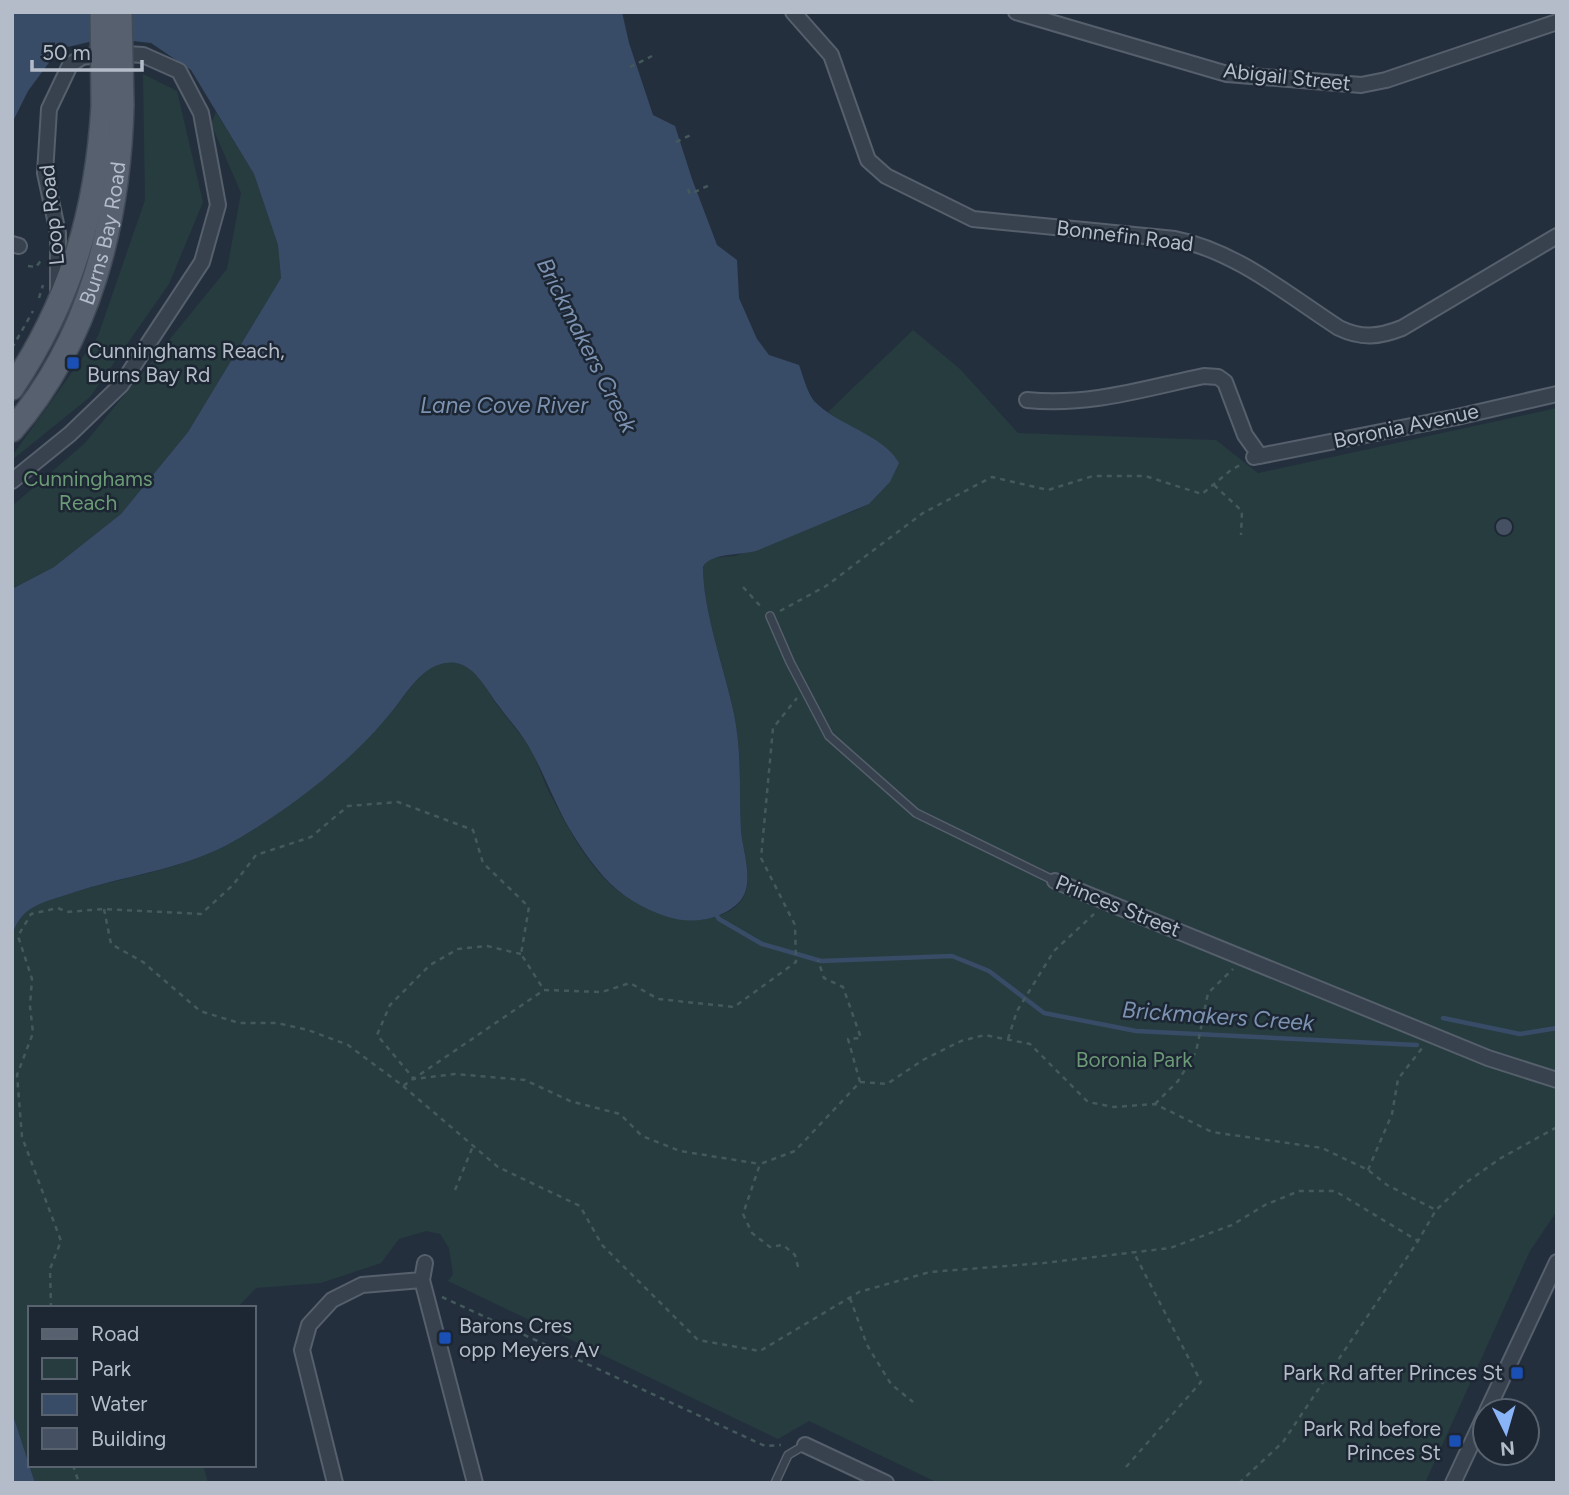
<svg xmlns="http://www.w3.org/2000/svg" width="1569" height="1495" font-family="Figtree,sans-serif">
<rect width="100%" height="100%" fill="#242f3e"/>
<path fill="#263c3f" d="M143,74L177,91L203,202L169,284L90,397L12,460V456L98,336L145,200Z
M216,112L254,174L278,245L281,278L188,432L121,514L54,567L12,589V506L85,443L227,269L241,193L211,124Z
M913,330L960,369L1018,433L1216,440L1258,473L1557,408V1211L1530,1251L1425,1483H938L809,1421L778,1439L448,1281L453,1274L449,1248L440,1234L426,1231L399,1239L381,1263L321,1283L256,1288L237,1308H30V1465H203L208,1483H35L12,1412V936C15,926 20,916 29,910C42,901 57,898 72,893C123,877 179,870 227,845C286,813 355,758 397,705C411,688 426,661 451,662C475,664 486,689 497,705C509,721 522,735 532,752C539,766 543,780 550,794C567,826 588,867 617,890C625,897 636,901 645,906C661,915 676,921 694,920C709,920 732,914 741,901C755,883 743,851 741,831C739,791 742,753 734,714C725,669 703,612 703,568L706,561L711,558L735,556L854,511L869,504L890,482L844,424L828,412Z"/>
<path fill="#394c67" d="M12,12H622L629,43L653,115L675,126L692,179L717,245L737,260L739,298L757,339L769,355L799,365C803,376 807,392 814,401C837,425 884,435 899,463L890,482L869,504L756,551C741,555 709,553 703,567C703,612 725,670 734,714C742,753 739,791 741,831C743,853 757,889 736,905C717,921 691,924 668,917C643,909 621,896 603,876C591,862 579,845 569,828C554,802 544,773 529,747C520,731 508,719 498,705C485,688 472,658 445,663C421,667 407,693 393,710C353,761 284,814 227,845C179,870 123,876 72,893C58,898 42,901 29,910C20,916 15,926 12,936V589L54,567L121,514L188,432L281,278L278,245L254,174L191,70L151,43L106,38L59,49L28,91L12,123Z
M12,1412L35,1483H12Z"/>
<g fill="none" stroke-linecap="round" stroke-linejoin="round">
<path stroke="#394c67" stroke-width="4.5" d="M715,913L719,919L762,944L821,961L952,956L989,971L1044,1013L1136,1031L1417,1045
M1443,1018L1520,1034L1557,1028"/>
</g>
<path fill="#455162" stroke="#1f2835" stroke-width="2" d="M1495 527a9 9 0 1 1 18 0a9 9 0 1 1-18 0Z"/>
<g fill="none" stroke-linecap="round" stroke-linejoin="round">
<g stroke="#565f6c" stroke-width="10">
<path id="service" d="M770,616L790,662L829,736L916,813L1055,881
M775,1483L788,1455L805,1445"/>
</g>
<g stroke="#565f6c" stroke-width="18">
<path id="minor" d="M793,12L831,55L868,160L886,176L973,219L1175,239C1236,251 1288,295 1339,328C1362,339 1379,337 1402,328L1557,236
M1016,12L1227,74L1361,85L1386,80L1557,22
M12,244L19,246
M1027,400C1091,406 1142,389 1204,376L1218,377L1225,382L1245,435L1260,456
M1254,457L1457,417L1557,394
M12,481L70,434L121,385L202,262L218,205L201,113L179,71L143,55L109,53L82,57L70,65L49,109L45,173L58,233V291
M1055,881L1488,1058L1557,1080
M425,1263L422,1280L475,1483
M1487,1411L1557,1262
M805,1445L886,1483
M335,1483L302,1350L309,1325L332,1300L362,1285L422,1280
M1453,1483L1485,1415"/>
</g>
<g stroke="#414a57" stroke-width="26">
<g id="primary">
<path d="M12,388C71,300 97,210 103,106"/>
<path id="s1" d="M12,430C90,340 119,221 122,105"/>
</g>
</g>
<path stroke="#44595c" stroke-width="2.5" stroke-dasharray="5 5" stroke-linecap="butt" d="M630,67L652,56
M676,142L693,134
M688,189L690,194L712,184
M28,266L36,267L42,259
M39,298L43,285
M12,348L33,311
M1214,485L1242,511L1241,535
M743,587L763,609
M780,611L826,586L923,513L992,477L1048,490L1093,476H1145L1202,494L1231,470L1242,464
M104,909L111,944L143,962L200,1011L239,1023H277L308,1030L348,1045L403,1086L544,990
M521,954L487,946L458,949L430,965L390,1005L377,1035L414,1079L455,1074L525,1080L570,1101L620,1114L642,1136L680,1151L760,1164
M544,990L602,992L630,983L658,999L734,1007L796,962L795,925L761,858L773,728L797,698
M1008,1039L1017,1011L1054,951L1094,914
M860,1082L887,1084L923,1060L961,1041L985,1035L1030,1044L1088,1102L1114,1107L1155,1104L1212,1132L1322,1148L1368,1170L1387,1185L1436,1210
M403,1086L498,1167L580,1206L602,1245L698,1340L760,1351L859,1292L930,1272L1044,1263L1170,1248L1232,1225L1265,1205L1299,1191H1335L1418,1241
M1155,1104L1178,1081L1196,1052L1208,993L1233,969
M1368,1170L1392,1114L1398,1079L1423,1047
M455,1190L473,1146
M798,1267L795,1255L783,1245L770,1247L752,1233L743,1214L760,1164L795,1151L860,1082L848,1039L861,1038L843,987L824,978L818,960
M442,1297L765,1446L781,1445
M850,1298L867,1345L891,1384L913,1402
M51,1308L50,1269L61,1241L22,1137L17,1075L33,1033L30,1006L32,979L18,936L31,914L58,908L67,912L104,909L201,914L233,885L256,855L311,837L348,806L398,802L473,830L483,863L529,907L521,954L544,990
M73,1465L79,1483
M1126,1467L1201,1382L1134,1253
M1239,1483L1283,1442L1418,1241L1436,1210L1464,1184L1501,1158L1557,1127"/>
<use href="#service" stroke="#38414e" stroke-width="7"/>
<use href="#minor" stroke="#38414e" stroke-width="14"/>
<use href="#primary" stroke="#56606e" stroke-width="23"/>
<g stroke="#414a57" stroke-width="26" stroke-linecap="butt">
<path id="primary-bridge" d="M102,12L103,106
M120,12L122,105"/>
</g>
<use href="#primary-bridge" stroke="#56606e" stroke-width="23"/>
</g>
<g fill="#1a4fb4" stroke="#1d2633" stroke-width="2.5">
<rect x="66" y="356" width="14" height="14" rx="3.5"/>
<rect x="438" y="1331" width="14" height="14" rx="3.5"/>
<rect x="1510" y="1366" width="14" height="14" rx="3.5"/>
<rect x="1448" y="1434" width="14" height="14" rx="3.5"/>
</g>
<g text-anchor="middle" stroke-width="5" stroke-linejoin="round" paint-order="stroke">
<g font-size="21" fill="#b4bcc9" stroke="#1d2633">
<text transform="translate(1287 77) rotate(6)" y="7">Abigail Street</text>
<text transform="translate(52 215) rotate(-96)" y="7">Loop Road</text>
<text dy="7" stroke="none"><textPath href="#s1" startOffset="220">Burns Bay Road</textPath></text>
<text transform="translate(1125 236) rotate(7)" y="7">Bonnefin Road</text>
<text transform="translate(1406 426) rotate(-12)" y="7">Boronia Avenue</text>
<text transform="translate(1118 906) rotate(22)" y="7">Princes Street</text>
</g>
<g font-size="21" fill="#b4bcc9" stroke="#1d2633" text-anchor="start">
<text x="87" y="358">Cunninghams Reach,<tspan x="87" dy="24">Burns Bay Rd</tspan></text>
<text x="459" y="1333">Barons Cres<tspan x="459" dy="24">opp Meyers Av</tspan></text>
<text x="1503" y="1380" text-anchor="end">Park Rd after Princes St</text>
<text x="1441" y="1436" text-anchor="end">Park Rd before<tspan x="1441" dy="24">Princes St</tspan></text>
</g>
<g font-size="21" fill="#6b9a76" stroke="#1d2633">
<text x="88" y="486">Cunninghams<tspan x="88" dy="24">Reach</tspan></text>
<text x="1134" y="1067">Boronia Park</text>
</g>
<g font-size="23" font-style="italic" fill="#7c92b1" stroke="#1d2633">
<text transform="translate(587 345) rotate(63)" y="8">Brickmakers Creek</text>
<text x="504" y="413">Lane Cove River</text>
<text transform="translate(1218 1016) rotate(4)" y="8">Brickmakers Creek</text>
</g>
</g>
<rect width="1569" height="1495" fill="none" stroke="#b4bcc9" stroke-width="28"/>
<rect x="28" y="1306" width="228" height="161" fill="#1d2633" stroke="#59626f" stroke-width="2"/>
<rect x="42" y="1329" width="35" height="10" fill="#56606e" stroke="#59626f" stroke-width="2"/>
<text x="91" y="1341" font-size="21" fill="#b4bcc9">Road</text>
<rect x="42" y="1358" width="35" height="21" fill="#263c3f" stroke="#59626f" stroke-width="2"/>
<text x="91" y="1376" font-size="21" fill="#b4bcc9">Park</text>
<rect x="42" y="1394" width="35" height="21" fill="#394c67" stroke="#59626f" stroke-width="2"/>
<text x="91" y="1411" font-size="21" fill="#b4bcc9">Water</text>
<rect x="42" y="1428" width="35" height="21" fill="#455162" stroke="#59626f" stroke-width="2"/>
<text x="91" y="1446" font-size="21" fill="#b4bcc9">Building</text>
<g transform="translate(1506 1432) rotate(175)"><circle r="33" fill="#1d2633" stroke="#59626f" stroke-width="2"/>
<path d="M0-5L12 26L0 18L-12 26Z" fill="#8ab4f8"/>
<text y="-10" font-size="19" font-weight="bold" text-anchor="middle" fill="#b4bcc9">N</text>
</g>
<path d="M32 60v10h110v-10" fill="none" stroke="#b4bcc9" stroke-width="3.5"/>
<text x="42" y="60" font-size="21" fill="#b4bcc9" stroke="#1d2633" stroke-width="5" paint-order="stroke">50 m</text>
</svg>
